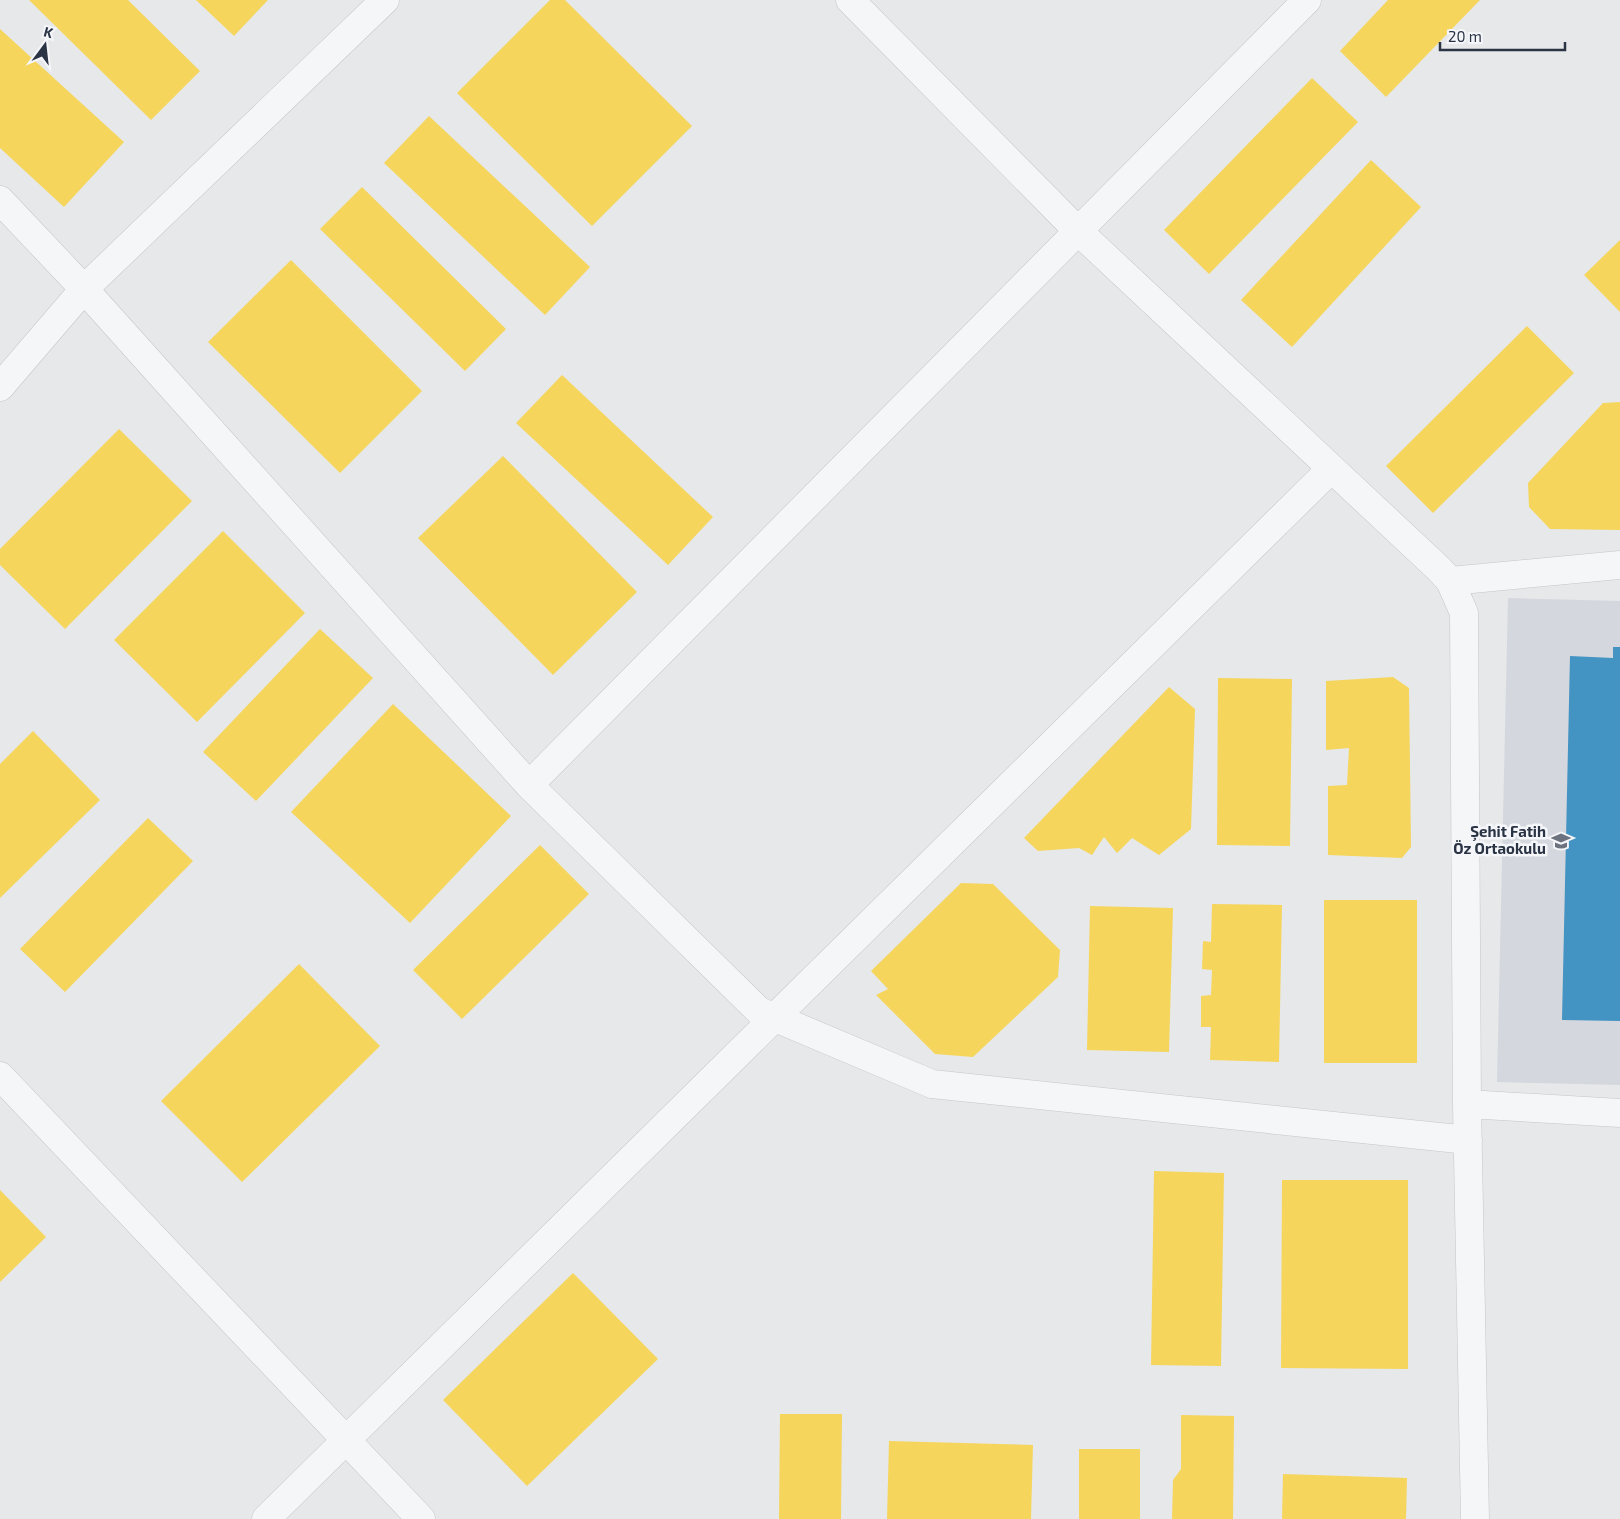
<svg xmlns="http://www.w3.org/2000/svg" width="1620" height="1519" font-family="'Exo 2',sans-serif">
<rect width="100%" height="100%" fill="#e6e8ea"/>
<path fill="#d4d7dd" d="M1508,598L1620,601V1085L1497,1082Z"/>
<path fill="#f6d55c" d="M29,0H128L200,71L151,120Z
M196,0H268L234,36Z
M550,0H565L692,126L592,226L457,93Z
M1388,0H1480L1386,97L1340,51Z
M0,29L124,142L64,207L0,148Z
M1312,78L1358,122L1209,274L1164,230Z
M429,116L590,267L545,315L384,163Z
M1371,160L1421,207L1292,347L1241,300Z
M362,187L506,329L465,371L320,229Z
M1620,240V312L1584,275Z
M291,260L422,391L340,473L208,342Z
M1527,326L1574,373L1433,513L1386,466Z
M562,375L713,517L668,565L516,423Z
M1620,402V530L1550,529L1529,507L1528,483L1603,403Z
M119,429L192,501L65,629L0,565V549Z
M503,456L637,592L553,675L418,538Z
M223,531L305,613L197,722L114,640Z
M320,629L373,678L256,801L203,752Z
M1393,677L1409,688L1411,847L1402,858L1328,855V786L1347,785L1349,748L1326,750V681Z
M1218,678L1292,679L1290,846L1217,845Z
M1169,687L1195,709L1191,829L1159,855L1132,838L1117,853L1104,837L1092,855L1079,848L1038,851L1024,838Z
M393,704L511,816L410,923L291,812Z
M33,731L100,800L0,898V764Z
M148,818L193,861L65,992L20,949Z
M540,845L589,894L462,1019L413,970Z
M961,883L993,884L1060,950L1058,977L973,1057L935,1054L876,995L888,989L871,971Z
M1324,900H1417V1063H1324Z
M1212,904L1282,905L1279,1062L1210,1060L1211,1027H1201V996L1211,995L1212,970L1202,969L1203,941L1211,942Z
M1090,906L1173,908L1169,1052L1087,1050Z
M299,964L380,1046L242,1182L161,1101Z
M1154,1171L1224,1173L1221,1366L1151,1365Z
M1282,1180H1408V1369L1281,1368Z
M0,1190L46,1237L0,1282Z
M573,1273L658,1359L527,1486L443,1400Z
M780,1414H842L841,1519H779Z
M1181,1415L1234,1416L1233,1519H1172L1173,1480L1181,1469Z
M889,1441L1033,1445L1031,1519H887Z
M1079,1449H1140V1519H1079Z
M1283,1474L1407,1478L1406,1519H1282Z"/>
<path fill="#4393c3" d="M1613,647H1620V1021L1562,1020L1570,656L1613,658Z"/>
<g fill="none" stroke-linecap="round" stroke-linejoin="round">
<g stroke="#c4c6c8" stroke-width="29">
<path id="minor" d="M850,0L1078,231L1440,570L1450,581L1464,613L1467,1104L1475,1519
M0,200L84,289L385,0
M0,387L84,289L529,785L759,1011L932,1084L1468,1140
M1450,581L1620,565
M529,785L1307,0
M0,1076L421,1519
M1467,1104L1620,1113
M266,1519L1331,469"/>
</g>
<use href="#minor" stroke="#f5f6f7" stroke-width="28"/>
</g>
<defs>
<g id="school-bare" transform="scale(1.5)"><path d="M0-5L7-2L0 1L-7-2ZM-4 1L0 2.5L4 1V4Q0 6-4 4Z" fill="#6c737f" stroke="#f4f6f9" stroke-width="2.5" paint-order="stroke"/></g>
</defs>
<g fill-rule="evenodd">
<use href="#school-bare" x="1561" y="841"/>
</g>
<g text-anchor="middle" stroke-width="5" stroke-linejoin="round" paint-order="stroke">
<g font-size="15" font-weight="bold" fill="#2b3445" stroke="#f4f6f9" text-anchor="end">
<text x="1546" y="837">Şehit Fatih<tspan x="1546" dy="17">Öz Ortaokulu</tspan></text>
</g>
</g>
<g transform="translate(45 45) rotate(15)" stroke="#f4f6f9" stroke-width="4" paint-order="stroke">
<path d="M0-4L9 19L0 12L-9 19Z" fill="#2b3445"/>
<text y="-8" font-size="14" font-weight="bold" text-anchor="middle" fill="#2b3445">K</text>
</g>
<path d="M1440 42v8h125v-8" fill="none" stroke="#2b3445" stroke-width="2.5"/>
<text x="1448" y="42" font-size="15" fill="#2b3445" stroke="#f4f6f9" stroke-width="4" paint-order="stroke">20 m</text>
</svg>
